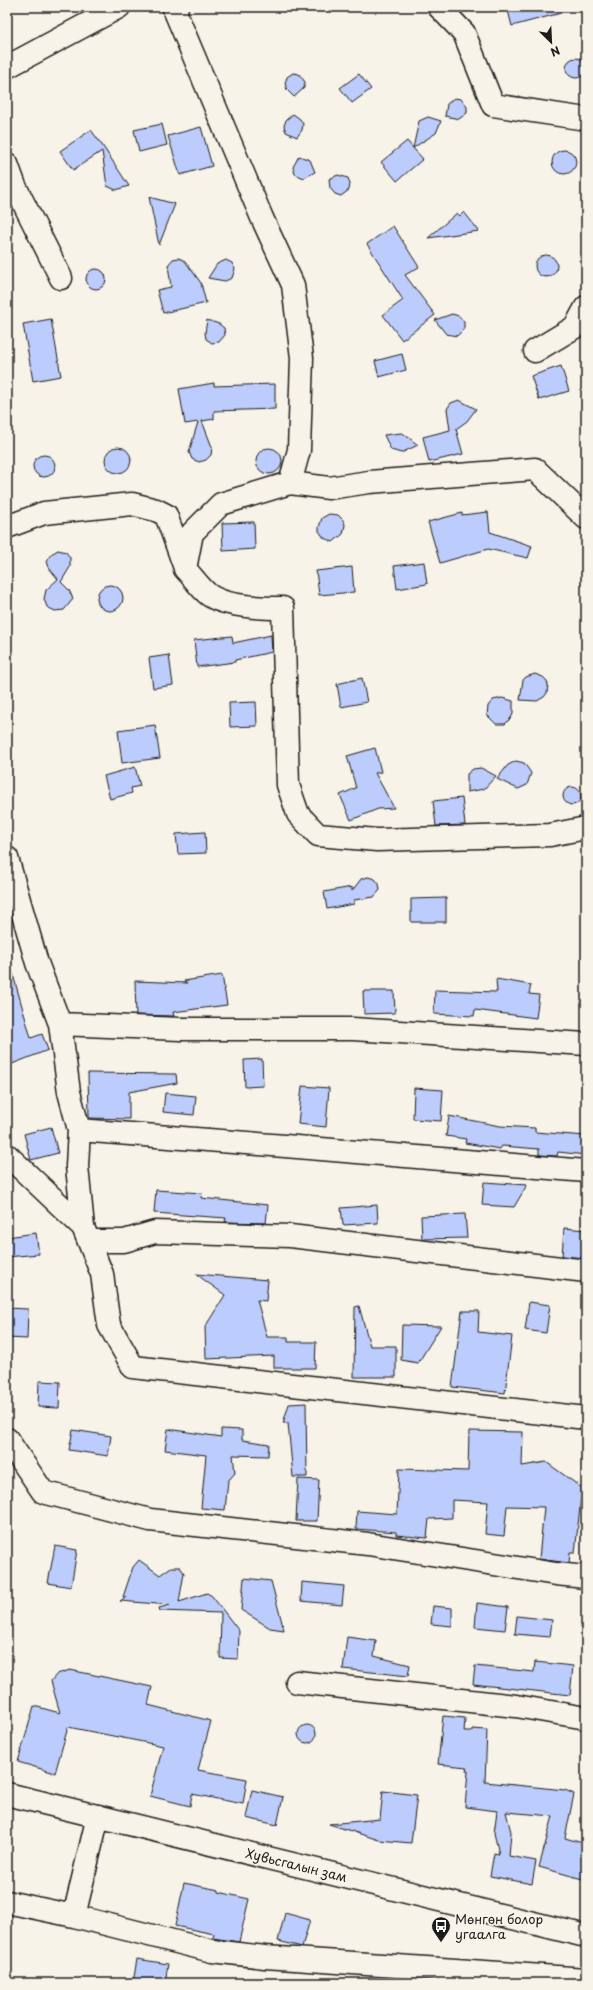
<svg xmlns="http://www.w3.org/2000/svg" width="593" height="1990" font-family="'Playpen Sans',sans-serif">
<rect width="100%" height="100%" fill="#f7f3e8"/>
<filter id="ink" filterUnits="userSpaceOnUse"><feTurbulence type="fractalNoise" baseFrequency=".025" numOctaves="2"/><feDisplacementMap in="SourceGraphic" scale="8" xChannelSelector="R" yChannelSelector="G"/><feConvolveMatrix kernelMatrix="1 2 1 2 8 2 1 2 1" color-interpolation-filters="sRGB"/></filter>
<g filter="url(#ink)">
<path fill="#bcccfc" stroke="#1c1c1c" d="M507,7H561V13L512,26Z
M566 68a10 10 0 1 1 20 0a10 10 0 1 1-20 0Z
M293,73L299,74L305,82L304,88L294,97L287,90L285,83L287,77Z
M359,74L371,89L352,103L340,88Z
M454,98L461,99L467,107V113L459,119L445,116L447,104Z
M293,114L300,119L303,124L302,130L297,137L286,132L284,126L286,120Z
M428,117L441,121L436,133L413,148L423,159L397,181L381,162L407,141L413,148L419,121Z
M162,124L167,145L139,152L134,130Z
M201,127L212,166L180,175L168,136Z
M91,130L102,145L129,186L116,190L107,186L102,151L73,170L60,151Z
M552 162a12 12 0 1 1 24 0a12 12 0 1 1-24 0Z
M299,156L310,160L315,172L304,178L295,174L293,167Z
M338,175L348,178L350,184L349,190L341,196L335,194L330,188L329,179Z
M149,197L175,204L159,245Z
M464,212L479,231L428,238L457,213L460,216Z
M393,226L419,267L405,275L435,315L402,340L383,315L403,300L367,244Z
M535 266a11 11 0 1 1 22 0a11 11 0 1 1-22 0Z
M179,258L185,261L201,283L206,303L163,313L157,290L171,287L168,265L173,259Z
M226,260L232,263L235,269L232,278L225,281L208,278L217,264Z
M86 279a10 10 0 1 1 20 0a10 10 0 1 1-20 0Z
M452,314L459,316L464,322V329L457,336L446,334L435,320Z
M51,319L61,376L33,381L23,324Z
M207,320L219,324L224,328L225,335L219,342L212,343L206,339L205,333Z
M402,354L406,370L379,377L375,361Z
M561,366L569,391L539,400L531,376Z
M214,383V386L275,384V409L214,411V419L202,421L212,447L211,455L206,460L199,462L192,459L189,452L198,422L185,424L179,389Z
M459,400L476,409L467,421L456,429L463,454L429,462L423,437L450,430L447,409L451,403Z
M401,433L404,434L418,445L401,453L391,450L384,435Z
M105 460a13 13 0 1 1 26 0a13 13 0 1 1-26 0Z
M256 461a13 13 0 1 1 26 0a13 13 0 1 1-26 0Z
M33 466a11 11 0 1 1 22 0a11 11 0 1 1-22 0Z
M488,512L490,532L532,546L528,558L488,549L440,563L428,522L462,513V515Z
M329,514L338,515L344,521L345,525L343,534L333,542L324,538L319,531V527L322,518Z
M254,522L255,549L223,551L222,523Z
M58,550L66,552L70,558V567L61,582L69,590L73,599L64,610L55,611L47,607L44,599L46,590L58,579L49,568L47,561L51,554Z
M424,562L427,584L397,589L394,566Z
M352,567L354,592L319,595L316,571Z
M97 598a13 13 0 1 1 26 0a13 13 0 1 1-26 0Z
M271,635L272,652L235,660V662L197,667L194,640L232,636L233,643Z
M169,655L173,685L153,688L149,658Z
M535,674L543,677L547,681L548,685L547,693L544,697L537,701L520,700L523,680L526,677Z
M362,678L367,702L341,707L337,684Z
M502,698L513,701V714L511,718L505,724H496L487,715L488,706L493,700Z
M256,702L257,726L230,727L229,703Z
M155,725L160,758L122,763L118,730Z
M375,748L381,772L375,773L394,808L378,809L351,820L340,795L356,788L347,756Z
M516,761L524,763L531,773L527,785L518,789L497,779L508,765Z
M135,767L140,786L131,788L132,793L110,799L104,776Z
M481,768L496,776L484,789L467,792V774L473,769Z
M563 796a9 9 0 1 1 18 0a9 9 0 1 1-18 0Z
M462,798L465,825L436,826L433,801Z
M205,832L206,853L178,854L176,834Z
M368,877L375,879L379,884L380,890L374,897L354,900V904L327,909L324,892L352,887V891L361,879Z
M446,898V922H411V899Z
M12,971L31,1038L42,1034L48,1050L7,1066V972Z
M222,975L227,1005L173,1012L174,1016L136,1015L135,981L187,983L184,981Z
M496,979L531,985L529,994L539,995L536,1018L475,1010L474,1016L434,1014L435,990L497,992Z
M363,991H394L395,1013L364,1014Z
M262,1059L263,1086L245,1087L244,1060Z
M88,1073L176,1074L177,1083L129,1092V1119L89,1118Z
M302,1086L329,1088L326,1127L298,1124Z
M414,1088L443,1090L441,1121L413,1119Z
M165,1093L196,1096L194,1115L163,1112Z
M449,1116L500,1126L535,1128V1132L586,1136V1155L558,1152L557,1156L539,1155V1149L502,1146L500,1149L465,1143L466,1139L446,1136Z
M51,1127L58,1153L31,1160L24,1134Z
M484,1182L527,1185L514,1207L482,1205Z
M156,1190L202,1193L201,1198L268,1205L266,1223L225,1222L226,1218L154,1213Z
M377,1205L378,1223L343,1225L341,1208Z
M465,1214L467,1238L422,1239L421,1216Z
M564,1228L586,1230V1258L562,1256Z
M36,1233L39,1254L7,1257V1237Z
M196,1274L268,1280L266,1301L257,1300L267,1337H288V1342H316L315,1368H274V1356L206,1359L205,1327L225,1295Z
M529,1302L550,1305L546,1333L525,1330Z
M359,1306L370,1346H396V1377H354L355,1307Z
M7,1308L28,1309L27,1339L7,1338Z
M462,1311H479L478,1332L512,1336L505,1393L452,1387Z
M402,1325L441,1326L418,1363L401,1360Z
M39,1381L60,1382L59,1408L38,1407Z
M306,1403L307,1477H293L288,1423H283L289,1404Z
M168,1429L221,1437V1429L242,1430V1440L269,1444L268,1456L233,1455L235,1473L228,1481L225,1510L201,1508L206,1455L165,1450Z
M73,1430L111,1436L108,1456L69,1450Z
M469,1431L523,1432L522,1466L546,1462L582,1488L575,1553H570L569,1563L539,1559L544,1507L507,1506L504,1536L485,1534L488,1502L452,1500V1518L429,1519L427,1538L396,1535V1532L356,1529L357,1511L397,1514L399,1469L468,1471Z
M298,1479L319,1480L317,1521H296Z
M55,1546L77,1550L71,1587L48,1583Z
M139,1560L160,1575L171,1567H180L184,1573L179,1602L207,1593L212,1596L239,1631L238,1659L220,1658L221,1613L160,1611L159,1608L170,1605L120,1601L126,1597H123L133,1567Z
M244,1578L271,1581L284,1630L270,1628L241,1610Z
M302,1582L344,1586L342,1605L301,1601Z
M477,1603L508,1607L505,1630L475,1627Z
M433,1606L452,1608V1626L431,1624Z
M517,1616L552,1620L550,1637L515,1634Z
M347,1637L376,1641L374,1656L410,1665L408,1676L343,1669Z
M535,1662L573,1666L570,1695L473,1684L475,1666L534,1672Z
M70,1670L152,1687L148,1705L211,1721L198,1770L247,1779L243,1804L192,1794L190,1806L150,1796L163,1746L68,1727L55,1773L18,1762L34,1706L60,1713L51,1681L57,1674Z
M443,1716L465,1718L464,1732H472V1729L487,1730L485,1782L565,1790L574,1794L565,1838L586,1844V1880L539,1867L553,1816L506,1812L511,1832L509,1856L536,1861L532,1884L490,1876L494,1853L499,1854L494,1833L497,1811L465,1807L468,1771H466L467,1767L438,1764Z
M298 1734a9 9 0 1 1 18 0a9 9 0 1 1-18 0Z
M252,1790L283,1797L277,1825L246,1818Z
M383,1791L417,1795L411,1843L379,1840L329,1824L380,1819Z
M184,1883L219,1890V1892L249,1899L239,1942L213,1938L214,1934L175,1926Z
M285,1913L310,1920L302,1947L278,1941Z
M137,1959L168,1964L165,1983H133Z"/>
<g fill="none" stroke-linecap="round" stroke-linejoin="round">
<g stroke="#1c1c1c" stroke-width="25">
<path id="street" d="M177,7L174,9L262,218L293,285L302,358L299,450L290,483L221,504L192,533L185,569C193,577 200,588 209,595C226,607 262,608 283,608L288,785L298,814L318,835L377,840L550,835L586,828
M439,7L464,33L493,105L586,119
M7,67L119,7
M7,164L15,186L61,278
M535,351L575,327L586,307
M290,483L329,488L369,482L535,469L586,518
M7,527L44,513L132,504L156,510L166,515L185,568
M7,858L37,963L60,1024L69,1092L79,1130L77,1166L83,1227
M60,1024L180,1029H353L586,1044
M79,1130L285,1146L586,1171
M7,1155L83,1227L102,1274L109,1325L133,1367L586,1418
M89,1241H124L155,1232L290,1236L586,1271
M7,1439L43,1492L150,1520L368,1544L556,1574L586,1577
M297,1682L516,1706L586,1718
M7,1902L74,1916L98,1816
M74,1916L212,1951L265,1957L586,1979"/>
</g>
<g stroke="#1c1c1c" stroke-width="25">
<g id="secondary">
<path id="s1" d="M7,1794L586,1936"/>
</g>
</g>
<use href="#street" stroke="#f7f3e8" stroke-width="22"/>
<use href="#secondary" stroke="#f7f3e8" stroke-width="22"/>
</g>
</g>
<defs>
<g id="bus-pin" transform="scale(1)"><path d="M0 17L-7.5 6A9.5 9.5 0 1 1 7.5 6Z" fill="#1c1c1c" stroke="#f7f3e8"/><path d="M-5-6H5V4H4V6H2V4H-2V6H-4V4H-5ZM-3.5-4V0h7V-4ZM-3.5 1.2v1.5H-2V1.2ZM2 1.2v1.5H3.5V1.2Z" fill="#fff"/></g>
</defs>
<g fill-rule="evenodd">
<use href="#bus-pin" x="441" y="1926"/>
</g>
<g text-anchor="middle" stroke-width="3.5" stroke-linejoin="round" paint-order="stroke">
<g font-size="13" fill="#1c1c1c" stroke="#f7f3e8">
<text dy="5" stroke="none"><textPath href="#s1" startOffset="298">Хувьсгалын зам</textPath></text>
</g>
<g font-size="13" fill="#1c1c1c" stroke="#f7f3e8" text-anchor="start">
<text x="455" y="1924">Мөнгөн болор<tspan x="455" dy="15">угаалга</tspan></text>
</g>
</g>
<rect width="593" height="1990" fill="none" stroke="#f7f3e8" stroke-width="24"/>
<rect x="12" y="12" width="569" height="1966" fill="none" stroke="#1c1c1c" stroke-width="1.5" filter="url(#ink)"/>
<g transform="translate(551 42) rotate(156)" stroke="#f7f3e8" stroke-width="3" paint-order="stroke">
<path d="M0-3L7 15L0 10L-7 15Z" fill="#1c1c1c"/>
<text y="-6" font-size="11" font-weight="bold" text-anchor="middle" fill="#1c1c1c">N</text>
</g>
</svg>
